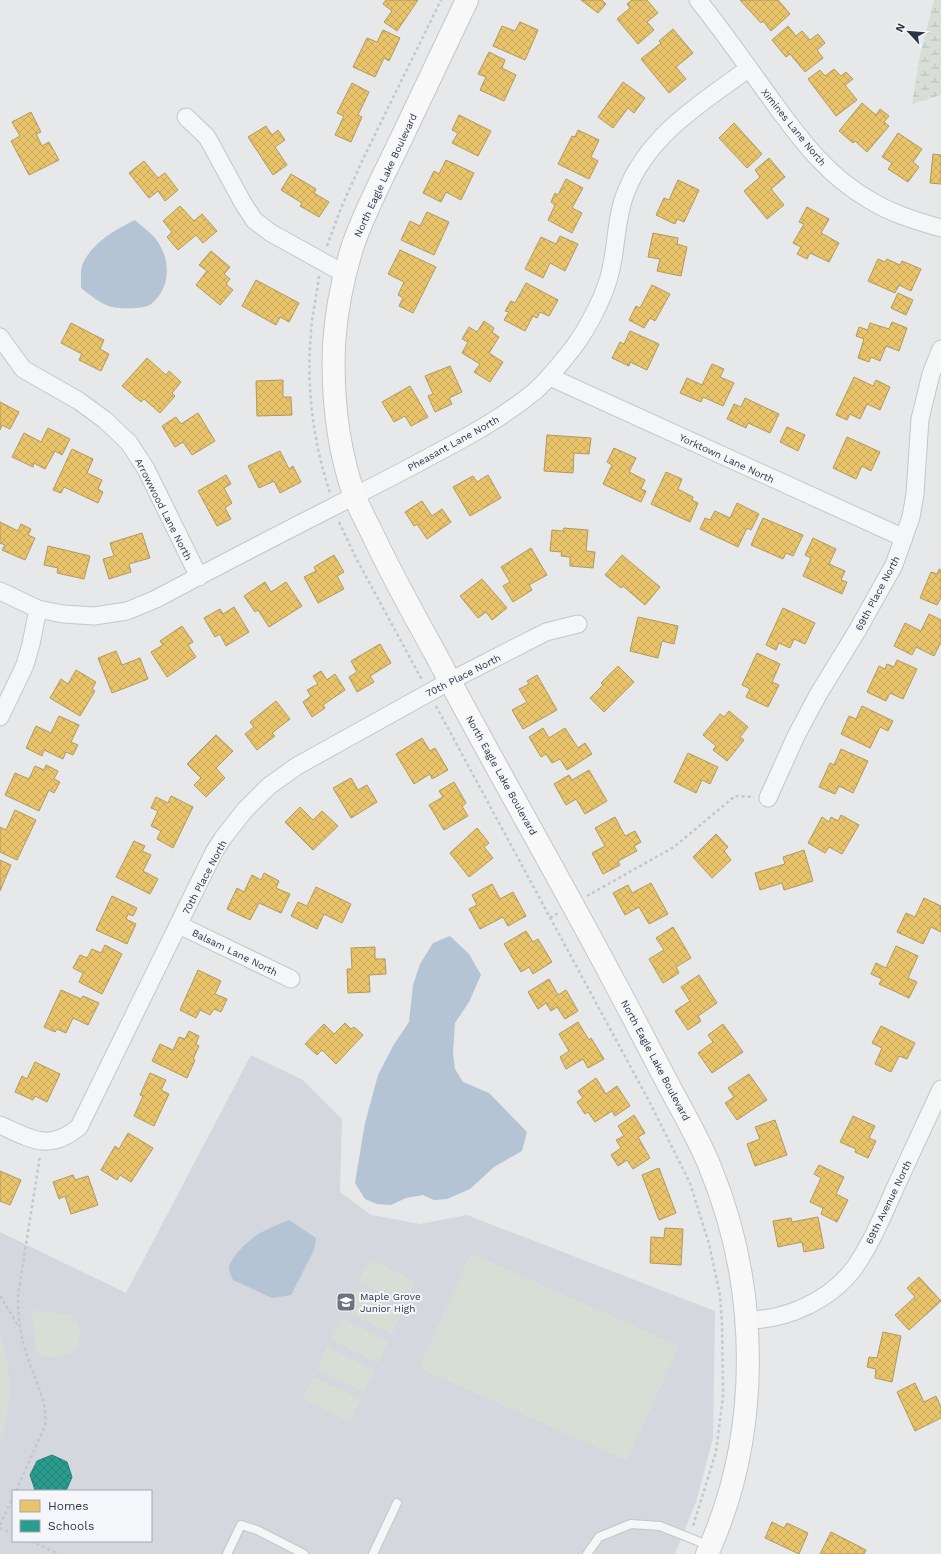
<svg xmlns="http://www.w3.org/2000/svg" width="941" height="1554" font-family="'Work Sans',sans-serif">
<defs>
<pattern id="wetland-marsh" width="20" height="14" patternUnits="userSpaceOnUse"><rect width="20" height="14" fill="#d6ded6"/><path d="M1 5h8M5 5V1M11 12h8M15 12V8" fill="none" stroke="#b8bfb9"/></pattern>
<pattern id="homes-cross-hatch" width="8" height="8" patternUnits="userSpaceOnUse"><rect width="8" height="8" fill="#e9c46a"/><path d="M0 0l8 8M0 8l8-8" fill="none" stroke="#c8a95d"/></pattern>
<pattern id="schools-cross-hatch" width="8" height="8" patternUnits="userSpaceOnUse"><rect width="8" height="8" fill="#2a9d8f"/><path d="M0 0l8 8M0 8l8-8" fill="none" stroke="#248177"/></pattern>
</defs>
<rect width="100%" height="100%" fill="#e6e8ea"/>
<path fill="#d4d7dd" fill-rule="evenodd" d="M251,1055L303,1080L342,1119L340,1192L371,1215L420,1224L467,1215L715,1311L713,1438L696,1502L675,1554H0V1232L126,1293ZM13,1491H151V1541H13Z"/>
<path fill="url(#wetland-marsh)" d="M934,0H941V95L912,104L920,55Z"/>
<path fill="#d6ded6" d="M471,1253L679,1346L627,1461L419,1368Z
M369,1259L416,1282L406,1304L358,1282Z
M355,1289L402,1311L392,1334L345,1311Z
M37,1310L70,1315C84,1325 80,1333 77,1348C68,1357 47,1361 36,1352L32,1317L34,1312Z
M341,1318L389,1341L378,1363L331,1340Z
M0,1332C12,1366 13,1407 0,1440Z
M327,1347L375,1370L364,1392L317,1370Z
M313,1377L361,1399L350,1422L303,1399Z"/>
<path fill="#b4c4d5" d="M135,220C141,226 150,232 155,238C171,258 172,287 151,304C146,309 120,309 113,307C102,305 90,295 81,288C81,281 80,267 84,261C94,242 116,229 135,220Z
M450,936L469,954L481,975L469,1002L455,1023L453,1054L455,1069L463,1082L489,1093L527,1132L522,1151L494,1167L470,1189L447,1199L434,1200L423,1195L406,1198L391,1205L377,1204L365,1199L355,1183L365,1123L378,1075L393,1046L409,1022L413,985L420,964L433,943Z
M289,1220L316,1238L314,1250L291,1295L272,1298L233,1280C232,1277 229,1272 229,1269C229,1258 251,1238 260,1233C269,1228 279,1224 289,1220Z"/>
<path fill="url(#homes-cross-hatch)" stroke="#b0995f" d="M386,0H418L397,31L384,22L392,11L383,4Z
M581,0H602L606,4L598,13Z
M632,0H647L658,13L647,22L654,30L638,44L617,19L630,8L627,4Z
M740,0H778L790,14L771,31L763,21L761,23Z
M520,22L538,30L525,60L493,46L502,26L515,31Z
M788,26L796,36L802,31L810,40L818,34L825,43L817,50L823,58L805,72L790,54L786,57L772,40Z
M673,29L693,53L676,67L686,79L669,93L641,59L661,43L659,41Z
M383,30L400,38L389,61L384,58L375,77L353,67L367,38L377,42Z
M489,52L505,60L502,68L516,75L504,101L480,90L486,77L478,74Z
M834,69L841,76L846,72L853,79L845,85L857,100L836,116L808,79L820,70L825,76Z
M623,82L645,98L634,113L628,108L613,128L598,117Z
M352,83L369,92L358,115L362,117L351,142L335,135L344,116L337,113Z
M862,103L876,115L880,109L889,116L884,122L889,126L867,152L855,141L853,143L839,131Z
M31,112L41,132L36,134L42,146L49,142L59,160L29,175L11,141L20,136L12,122Z
M459,115L491,131L478,156L452,143L458,133L452,130Z
M734,123L762,154L747,168L719,138Z
M266,126L272,135L278,130L285,140L275,147L287,165L273,175L248,137Z
M578,130L599,140L591,157L598,161L589,179L558,164L572,136L575,137Z
M898,133L922,149L913,162L919,167L908,182L888,169L892,163L882,157Z
M933,154L941,155V184L930,183Z
M769,158L785,177L771,189L784,205L767,219L744,191L760,177L755,170Z
M446,160L474,173L461,200L446,192L441,202L423,193L434,171L439,174Z
M144,161L158,178L165,173L178,190L165,201L158,191L149,198L129,173Z
M291,174L316,189L314,193L329,202L319,217L300,206L302,203L281,190Z
M566,179L583,188L572,208L582,213L572,233L548,220L555,205L551,202L555,193L558,195Z
M678,180L699,190L684,222L677,219L675,224L656,215L664,198L669,200Z
M180,206L194,221L202,214L217,231L203,243L196,235L178,250L167,237L172,232L163,221Z
M807,207L829,219L821,233L839,243L829,262L810,253L807,259L797,254L801,247L793,243L804,224L799,222Z
M427,212L449,222L434,255L401,240L410,221L420,226Z
M653,233L678,238L677,244L687,247L681,276L657,271L660,259L648,257Z
M560,236L578,244L565,271L550,263L543,278L525,269L541,237L556,244Z
M400,250L436,267L413,313L399,306L403,298L398,295L404,282L388,274Z
M211,251L230,267L224,274L230,279L226,284L233,290L220,305L196,285L207,271L199,265Z
M878,259L885,262L887,259L900,265L902,261L921,269L911,291L899,285L895,293L868,281Z
M256,280L299,303L289,322L280,317L276,325L242,306Z
M526,283L558,300L549,316L540,312L537,318L533,316L525,331L504,320L509,312L505,311L511,301L515,303Z
M652,285L670,294L655,321L650,318L644,328L629,320L636,306L640,308Z
M898,293L913,300L906,315L891,308Z
M484,321L494,328L492,332L499,337L489,353L503,362L490,382L474,372L480,364L462,353L468,342L462,339L469,327L477,332Z
M892,322L907,328L899,351L886,346L880,361L871,357L869,362L858,358L864,339L856,336L859,327L868,330L870,323L889,329Z
M71,323L104,340L100,349L109,354L101,371L79,360L82,354L61,343Z
M630,331L659,344L647,370L630,362L629,366L612,358L620,342L624,344Z
M147,358L166,375L169,371L181,382L172,393L175,396L160,413L144,399L141,402L122,386Z
M712,364L724,369L720,377L734,383L723,406L703,397L701,402L680,393L687,378L702,385Z
M450,366L462,392L449,398L452,404L435,412L428,396L433,394L425,376Z
M854,377L873,386L876,380L890,387L880,410L867,404L860,419L850,414L847,420L836,415Z
M283,380V397H291L292,415L257,416L256,381Z
M410,386L428,417L411,426L405,416L394,422L382,402Z
M745,398L779,414L770,433L748,423L746,428L727,419L734,404L741,407Z
M0,402L19,412L10,429L2,425L0,430Z
M198,413L215,441L192,455L183,442L175,447L162,426L176,417L181,424Z
M787,427L805,435L798,451L780,442Z
M48,428L70,439L62,455L55,451L45,469L34,463L33,467L12,457L24,433L41,442Z
M547,435L591,438L589,454L574,453L573,473L544,471Z
M847,437L880,452L871,471L862,466L856,479L833,468Z
M614,448L636,458L629,472L645,480L641,489L646,491L641,502L603,484L612,465L607,462Z
M72,449L93,459L87,473L102,480L98,489L103,492L98,503L64,487L61,493L53,490Z
M280,451L289,469L293,466L301,482L280,493L274,481L259,488L248,466Z
M666,472L682,479L678,489L693,497L692,500L698,503L690,522L651,504Z
M226,475L231,484L224,488L232,503L225,508L231,519L217,526L198,491Z
M488,475L501,498L470,516L453,487L473,476L477,482Z
M422,501L432,516L442,509L451,522L427,539L417,524L414,526L405,512Z
M737,503L759,514L751,530L747,528L738,547L700,529L705,518L710,520L715,511L730,518Z
M763,518L803,535L793,556L786,553L783,559L751,545Z
M0,522L18,531L21,524L31,529L28,535L35,538L25,560L2,550L5,545L0,543Z
M564,528L588,530L586,551L595,552L593,568L570,566V557L561,556L562,552L550,551L552,530L563,531Z
M142,533L150,558L129,564L131,572L109,579L103,559L114,556L110,543Z
M813,538L836,549L829,564L845,571L841,580L847,582L842,594L803,576L811,558L805,555Z
M48,546L90,556L84,579L57,573L58,568L44,565Z
M531,548L547,575L529,585L532,590L513,602L503,586L510,582L501,567Z
M334,555L344,572L337,576L344,589L318,603L304,577L316,571L314,567Z
M622,555L660,587L645,605L623,586L621,588L605,575Z
M939,569L941,570V598L937,605L920,598L931,572L937,574Z
M482,579L507,608L492,620L486,612L478,618L460,596Z
M265,582L271,592L286,582L302,606L269,627L258,610L255,612L244,596Z
M234,607L249,632L226,646L220,634L215,637L204,618L220,609L223,614Z
M783,608L815,623L805,644L794,639L790,648L779,643L776,650L766,645Z
M929,614L941,620V642L934,656L916,647L912,655L894,646L905,623L921,631Z
M638,617L678,626L674,644L662,641L658,658L630,651Z
M182,626L193,642L188,645L196,657L167,677L151,652L163,645L160,641Z
M380,644L391,663L370,676L374,682L357,692L349,677L357,672L351,661Z
M116,651L122,665L140,658L148,679L112,693L98,658Z
M757,653L780,664L772,682L779,685L768,707L746,697L750,689L742,685Z
M897,660L917,669L903,699L890,693L886,701L867,692L879,666L885,669L887,664L894,667Z
M618,666L634,682L604,712L590,698L603,685L601,683Z
M76,670L96,682L92,689L95,691L80,716L50,698L61,679L68,684Z
M321,671L327,680L335,674L345,690L323,705L325,708L312,717L303,702L311,696L307,690L318,684L313,676Z
M537,675L557,710L523,729L512,710L527,702L519,689L529,684L527,681Z
M276,701L290,719L272,733L275,736L257,750L245,734L254,727L250,722Z
M862,706L893,721L888,731L880,727L870,748L841,734L849,716L856,719Z
M729,711L748,727L740,737L744,740L727,761L713,750L716,746L703,735L720,714L724,717Z
M59,716L79,725L71,742L78,745L73,755L66,752L63,759L44,750L42,756L26,748L36,726L51,733Z
M543,728L549,738L565,728L578,748L585,743L592,754L567,770L560,759L552,763L546,754L541,757L529,737Z
M216,735L233,751L216,768L225,778L206,797L194,785L201,778L187,764Z
M422,738L430,751L435,748L448,770L432,779L430,774L414,784L396,754Z
M841,749L868,761L853,793L839,786L835,794L819,787L830,763L834,765Z
M688,753L718,767L710,784L702,780L696,793L674,782Z
M46,765L58,771L54,779L60,782L54,793L49,790L39,811L5,795L15,773L29,779L35,766L44,770Z
M589,770L607,801L585,814L576,799L566,805L554,784L569,775L572,780Z
M351,778L358,790L367,785L377,802L351,818L333,788Z
M454,782L466,803L462,806L468,816L444,830L429,805L443,797L439,791Z
M171,796L193,807L173,848L157,839L161,831L151,826L158,811L151,808L156,797L168,803Z
M300,807L313,820L322,811L338,826L313,850L285,822Z
M15,810L36,820L17,860L0,852V827L6,830Z
M841,815L859,825L842,854L829,847L825,853L808,843L822,817L829,822L831,817L838,821Z
M615,817L625,836L635,831L641,842L634,846L637,851L618,861L620,865L603,874L592,853L605,846L595,828Z
M477,828L489,843L484,847L493,858L469,877L450,853Z
M716,834L728,847L724,851L731,860L712,878L693,857Z
M134,841L145,846L142,851L151,855L143,871L158,879L150,894L116,877Z
M804,850L813,881L784,890L782,883L760,890L755,873L785,864L783,857Z
M0,860L11,865L0,891Z
M264,873L279,881L276,888L290,894L281,913L259,903L250,920L227,909L237,888L244,892L252,875L261,880Z
M651,883L668,914L649,924L639,907L625,915L613,893L628,885L632,893Z
M492,884L500,899L513,892L526,916L508,926L503,917L480,929L469,909L477,905L472,895Z
M316,887L351,904L342,923L324,914L317,929L291,916L298,902L307,906Z
M112,896L137,908L133,916L128,914L126,919L136,924L127,944L96,930Z
M924,898L941,906V932L931,927L923,944L897,932L906,913L915,917Z
M673,927L691,958L676,967L679,973L663,983L649,959L664,950L656,938Z
M526,931L533,942L538,939L552,962L533,974L529,967L521,972L504,944Z
M105,945L122,954L102,994L79,982L83,973L73,968L80,955L87,958L92,949L101,953Z
M896,946L918,956L908,978L917,982L909,998L879,984L882,979L871,974L876,963L886,968Z
M375,947V959H385L386,974L369,975L370,992L348,993L347,969H352L351,948Z
M198,970L221,981L215,994L227,999L221,1012L214,1009L210,1015L200,1010L196,1018L180,1010Z
M699,975L717,1003L698,1016L701,1021L688,1030L675,1011L690,1001L681,987Z
M549,979L558,995L566,990L578,1011L565,1019L557,1007L551,1011L546,1003L538,1009L528,992Z
M61,990L81,999L83,996L99,1003L88,1025L73,1018L66,1033L57,1029L55,1032L44,1027Z
M578,1022L589,1040L591,1038L604,1059L588,1068L583,1059L566,1069L560,1057L569,1051L559,1034Z
M345,1023L351,1029L354,1027L363,1035L336,1064L322,1050L317,1055L305,1044L324,1024L334,1034Z
M723,1024L743,1052L712,1073L698,1053L713,1042L708,1035Z
M881,1026L915,1043L907,1059L899,1056L891,1072L875,1064L882,1048L872,1043Z
M189,1031L199,1036L196,1044L199,1046L193,1059L195,1060L187,1078L152,1061L160,1044L173,1050L179,1037L185,1039Z
M35,1062L60,1074L47,1102L35,1096L33,1100L15,1092L22,1076L27,1079Z
M150,1073L166,1080L161,1090L169,1094L154,1126L134,1116L143,1096L140,1095Z
M749,1074L767,1100L737,1120L725,1103L734,1097L728,1088Z
M596,1078L606,1094L617,1086L630,1106L615,1116L612,1111L595,1122L588,1112L585,1114L577,1102L583,1098L578,1091Z
M634,1115L645,1133L638,1137L650,1158L633,1169L627,1160L618,1166L611,1155L621,1148L616,1140L624,1136L618,1126Z
M853,1116L875,1126L869,1138L876,1141L868,1158L855,1152L856,1149L840,1142Z
M775,1120L787,1155L755,1166L747,1144L760,1139L755,1127Z
M128,1133L153,1148L131,1182L120,1175L117,1180L101,1170L115,1146L119,1149Z
M819,1165L844,1177L836,1194L848,1200L837,1222L821,1214L823,1208L810,1202L821,1178L814,1174Z
M659,1168L676,1213L659,1220L642,1175Z
M0,1171L21,1180L10,1205L0,1201Z
M73,1175L75,1180L88,1176L98,1205L71,1214L65,1196L59,1199L53,1182Z
M818,1217L824,1248L804,1252L802,1242L778,1247L773,1221L791,1218L792,1222Z
M665,1228L683,1229L681,1265L650,1263L651,1237L664,1238Z
M919,1277L941,1301L909,1330L895,1315L915,1297L907,1288Z
M883,1332L901,1336L892,1382L875,1378L876,1369L867,1367L869,1357L877,1358Z
M915,1383L924,1402L936,1396L941,1407V1418L915,1431L897,1392Z
M772,1522L784,1528L787,1523L808,1533L799,1554L765,1538Z
M831,1532L866,1550L864,1554H820Z"/>
<path fill="url(#schools-cross-hatch)" stroke="#2a7e79" d="M52,1455L67,1462L72,1477L66,1491H38L35,1490L30,1475L37,1461Z"/>
<g fill="none" stroke-linecap="round" stroke-linejoin="round">
<g stroke="#c4c6c8" stroke-width="10">
<path id="lane" d="M227,1554L241,1525L257,1530L304,1554
M373,1554L397,1503
M587,1554L599,1537L631,1524L660,1526L710,1546"/>
</g>
<g stroke="#c4c6c8" stroke-width="19">
<path id="street" d="M698,0C726,35 752,73 779,110C804,144 830,177 868,199C890,213 916,221 941,228
M186,117L207,137L243,203L254,220L271,233L345,274
M0,337L23,369L79,401L105,420L129,443L146,469L199,577
M550,377L904,538
M0,591L38,609L63,614L94,616L127,611L156,599C214,568 272,538 331,508C364,491 398,474 431,456C467,437 502,418 534,392C549,379 561,363 573,348C588,328 606,294 611,269C617,243 616,216 626,192C648,135 701,103 748,69
M0,717L25,665L31,644L38,609
M768,798L796,736L819,693L857,631L894,565L911,517L915,494L920,419L931,374L941,349
M179,925L291,979
M0,1125C31,1139 49,1152 79,1127L214,852L223,838L245,810L269,786L297,766L450,681L546,632L578,624
M747,1320C787,1320 831,1300 855,1267C872,1242 884,1213 896,1186C911,1154 926,1121 941,1089"/>
</g>
<g stroke="#c4c6c8" stroke-width="24">
<path id="secondary" d="M467,0C445,46 423,92 402,137C385,173 366,208 353,245C343,277 336,312 334,345C332,395 338,448 354,495C359,508 366,521 372,533C391,574 413,613 435,653C494,765 558,875 617,987C637,1024 656,1062 676,1099C688,1121 701,1144 710,1167C760,1288 762,1434 707,1554"/>
</g>
<path stroke="#c5c6ca" stroke-width="2.5" stroke-dasharray="3 3" stroke-linecap="butt" d="M327,246L341,208L362,161L441,0
M319,276C317,295 312,314 311,333C306,386 313,442 330,493
M339,522L356,558L422,680
M436,706L649,1101L690,1183L709,1244L720,1295L722,1323L723,1396L716,1452L693,1526
M587,896L674,847L735,796L754,797
M550,918L558,913
M0,1296L19,1327
M16,1491L45,1426C48,1398 32,1376 25,1349C19,1330 18,1315 18,1295L40,1156
M0,1525L13,1497
M0,1528L13,1533
M31,1541L59,1554"/>
<use href="#lane" stroke="#f5f6f7" stroke-width="8"/>
<use href="#street" stroke="#f5f6f7" stroke-width="17"/>
<use href="#secondary" stroke="#f8f8f8" stroke-width="22"/>
</g>
<defs>
<g id="school-square" transform="scale(1)"><rect x="-9" y="-9" width="18" height="18" rx="4" fill="#6c737f" stroke="#f4f6f9"/><path d="M0-5L7-2L0 1L-7-2ZM-4 1L0 2.5L4 1V4Q0 6-4 4Z" fill="#fff"/></g>
</defs>
<g fill-rule="evenodd">
<use href="#school-square" x="346" y="1302"/>
</g>
<g text-anchor="middle" stroke-width="4" stroke-linejoin="round" paint-order="stroke">
<g font-size="10" fill="#2b3445" stroke="#f4f6f9">
<text transform="translate(794 127) rotate(51)" y="4">Ximines Lane North</text>
<text transform="translate(385 175) rotate(-65)" y="4">North Eagle Lake Boulevard</text>
<text transform="translate(453 443) rotate(-29)" y="4">Pheasant Lane North</text>
<text transform="translate(727 458) rotate(25)" y="4">Yorktown Lane North</text>
<text transform="translate(164 509) rotate(63)" y="4">Arrowwood Lane North</text>
<text transform="translate(877 593) rotate(-62)" y="4">69th Place North</text>
<text transform="translate(463 675) rotate(-27)" y="4">70th Place North</text>
<text transform="translate(502 775) rotate(61)" y="4">North Eagle Lake Boulevard</text>
<text transform="translate(204 877) rotate(-62)" y="4">70th Place North</text>
<text transform="translate(235 952) rotate(26)" y="4">Balsam Lane North</text>
<text transform="translate(656 1060) rotate(62)" y="4">North Eagle Lake Boulevard</text>
<text transform="translate(888 1202) rotate(-64)" y="4">69th Avenue North</text>
</g>
<g font-size="10" fill="#2b3445" stroke="#f4f6f9" text-anchor="start">
<text x="360" y="1300">Maple Grove<tspan x="360" dy="12">Junior High</tspan></text>
</g>
</g>
<rect x="12" y="1490" width="140" height="52" fill="#f4f6f9" stroke="#a4a8b1"/>
<rect x="20" y="1500" width="20" height="12" fill="#e9c46a" stroke="#a4a8b1"/>
<text x="48" y="1510" font-size="12" fill="#2b3445">Homes</text>
<rect x="20" y="1520" width="20" height="12" fill="#2a9d8f" stroke="#a4a8b1"/>
<text x="48" y="1530" font-size="12" fill="#2b3445">Schools</text>
<g transform="translate(909 32) rotate(296)" stroke="#f4f6f9" stroke-width="3" paint-order="stroke">
<path d="M0-3L7 15L0 10L-7 15Z" fill="#2b3445"/>
<text y="-6" font-size="11" font-weight="bold" text-anchor="middle" fill="#2b3445">N</text>
</g>
</svg>
